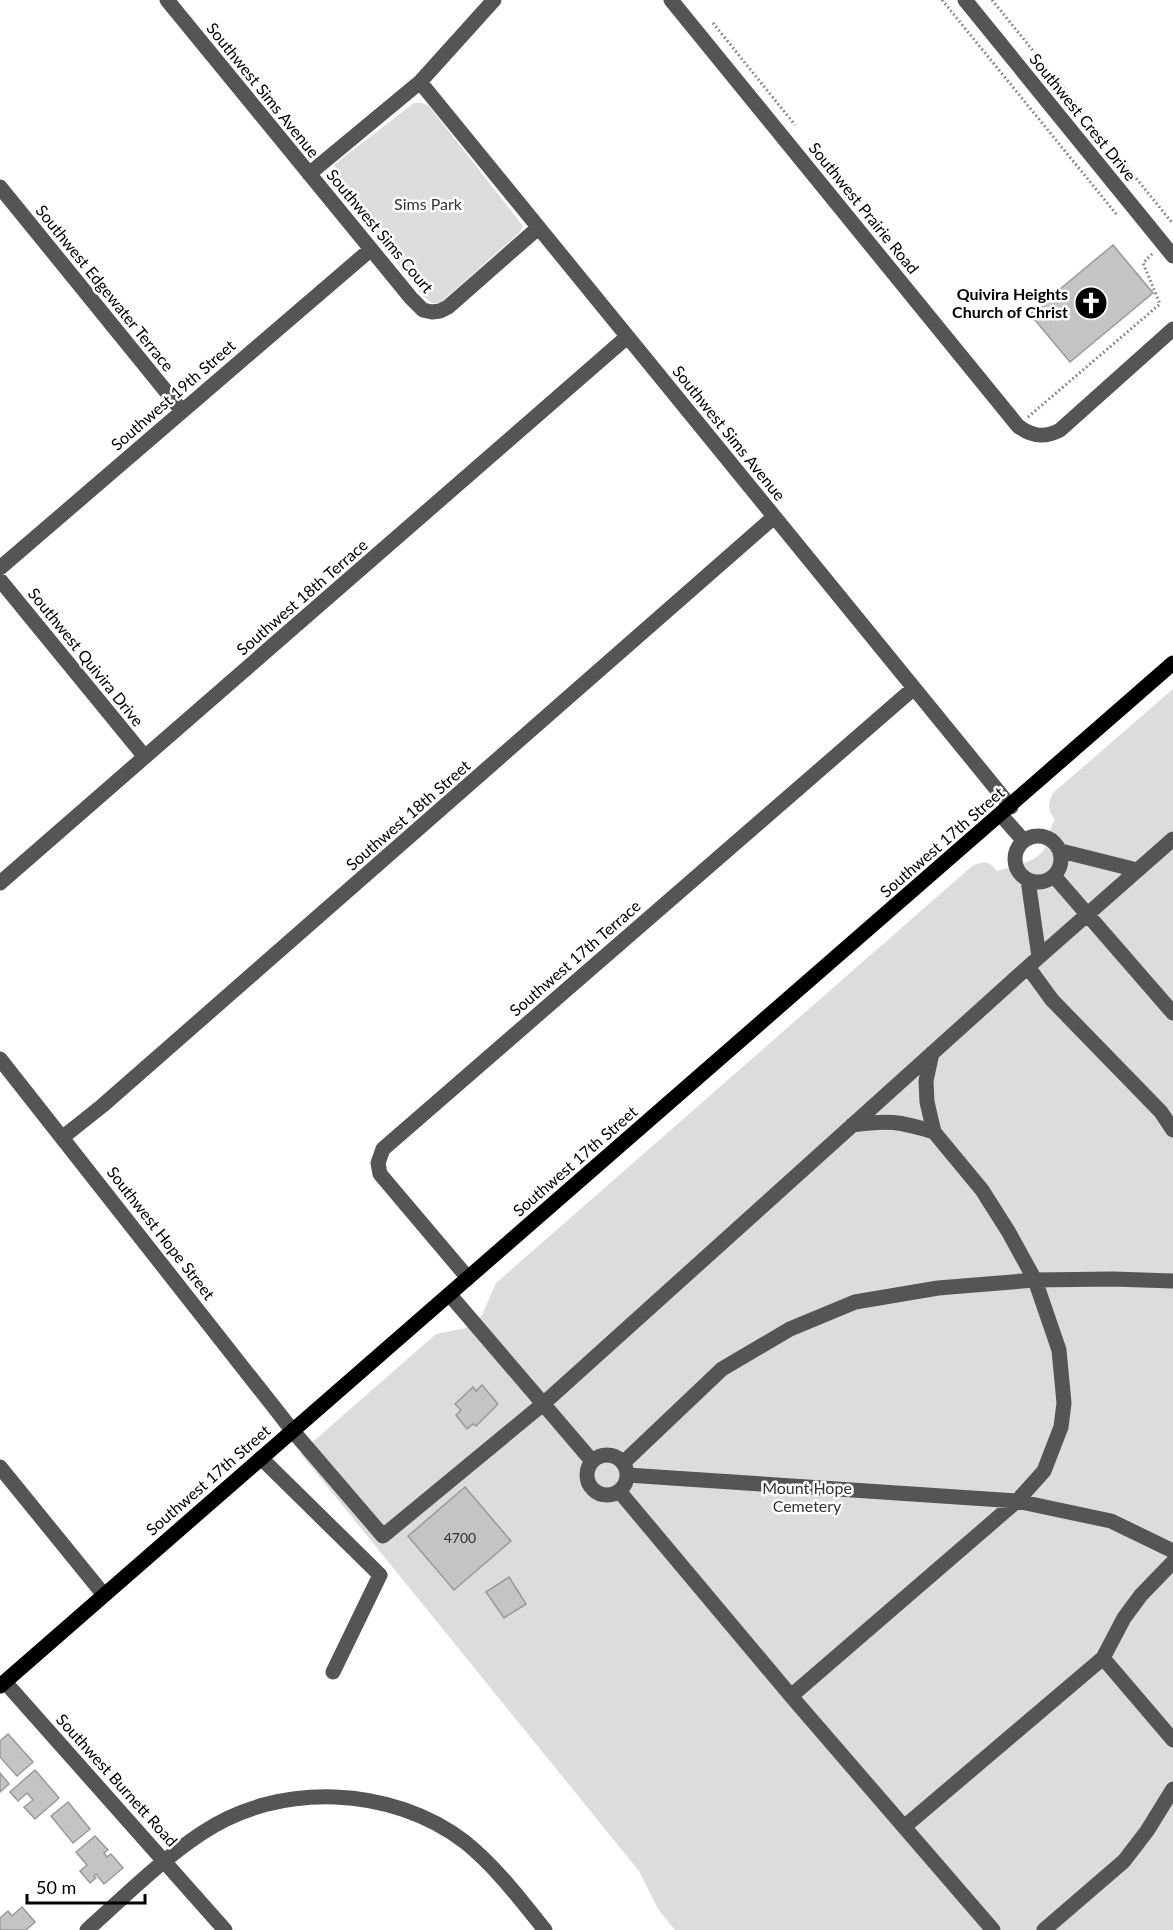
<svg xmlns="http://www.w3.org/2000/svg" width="1173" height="1930" font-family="Lato,sans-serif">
<rect width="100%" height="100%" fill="#fff"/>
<path fill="#dcdcdc" d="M414,103H422L429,106L523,226L519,233L440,303H432L425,298L332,182L335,164Z
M1173,689V1930H675L658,1909L639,1871L300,1453L436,1334L466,1328L482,1315L496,1283L971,867C982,861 989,860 997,871C1013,866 1036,863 1045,848C1051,839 1048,828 1055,820C1048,810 1047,804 1053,793Z"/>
<path fill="#c4c4c4" stroke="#999" stroke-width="1.5" d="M1113,245L1153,293L1070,362L1030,314Z
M482,1385L498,1404L476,1426L473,1424L467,1429L456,1415L461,1410L455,1404L473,1387L476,1391Z
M465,1487L511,1541L454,1590L408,1536Z
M509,1577L526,1604L504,1618L486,1592Z
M8,1734L33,1762L17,1776L0,1757V1741Z
M35,1770L59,1798L35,1819L24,1807L33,1800L27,1793L18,1801L10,1792Z
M0,1773L9,1784L0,1792Z
M68,1802L90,1829L73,1843L51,1816Z
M95,1836L108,1850L104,1853L107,1857L111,1854L123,1868L104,1884L96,1874L94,1876L96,1878L90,1883L80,1871L87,1865L76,1852Z
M22,1907L35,1922L26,1930H0V1918L8,1911L12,1916Z"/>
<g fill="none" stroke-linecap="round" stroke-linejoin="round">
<path stroke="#777" stroke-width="3" stroke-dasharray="1.5 3" stroke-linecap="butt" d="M942,0L1117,215
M992,0L1173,224
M713,23L795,125
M1028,417L1160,304L1143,263L1152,254"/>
<path stroke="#555" stroke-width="15" d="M167,0L411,298L423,310L432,312L440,311L448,307L538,228
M671,0L1018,426C1032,437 1045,438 1060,430L1173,329
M965,0L1173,256
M420,82L1011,807
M309,174L420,82L494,0
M0,187L182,411
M0,568L370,250
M0,580L145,757
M1001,815L1023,840
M1015 859a23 23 0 1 1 46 0a23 23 0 1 1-46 0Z
M1061,851L1137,870
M1054,876L1173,1013
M1028,880L1039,957
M0,883L627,337
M1028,967L1052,1000L1161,1112L1173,1130
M0,1059L292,1430L383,1536L543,1404L1039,957L1173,839
M852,1125C888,1120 899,1121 934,1132
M63,1137L102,1106L774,517
M468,1278L380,1174L378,1163L383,1149L914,688
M450,1295L592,1461
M587 1475a20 20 0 1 1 40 0a20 20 0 1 1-40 0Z
M261,1458L380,1575L333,1672
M623,1463L722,1369L790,1329L855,1302L938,1288L1035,1280L1113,1279L1173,1281
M0,1467L104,1595
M627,1475L1017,1501L1111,1521L1173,1551
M619,1491L791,1696L993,1930
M1103,1658L1173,1740
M5,1682L225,1930
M791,1696L1017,1501L1044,1471L1061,1427L1064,1403L1059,1350L1035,1280L1008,1231L982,1190L934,1132L927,1102L926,1081L932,1053
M904,1827L1103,1658L1124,1618L1141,1595L1173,1562
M87,1930C124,1897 161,1860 202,1833C279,1781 392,1786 465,1842C496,1867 520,1899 545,1930
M1044,1930L1124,1861L1147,1831L1173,1789"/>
<path stroke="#000" stroke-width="15" d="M0,1686L1173,663"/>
</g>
<defs>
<g id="church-disc" transform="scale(1.725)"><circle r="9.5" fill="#000" stroke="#fff"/><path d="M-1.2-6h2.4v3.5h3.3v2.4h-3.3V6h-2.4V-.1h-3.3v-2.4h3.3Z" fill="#fff"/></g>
</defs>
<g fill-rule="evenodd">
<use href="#church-disc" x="1091" y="303"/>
</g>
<g text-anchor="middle" stroke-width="5" stroke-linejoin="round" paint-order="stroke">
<g font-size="14" fill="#313131">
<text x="460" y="1543">4700</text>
</g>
<g font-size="16" fill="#000" stroke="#fff">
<text transform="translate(263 90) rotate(51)" y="6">Southwest Sims Avenue</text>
<text transform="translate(1083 117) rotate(51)" y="6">Southwest Crest Drive</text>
<text transform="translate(864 208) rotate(51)" y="6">Southwest Prairie Road</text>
<text transform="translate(380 231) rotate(50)" y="6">Southwest Sims Court</text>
<text transform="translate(105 288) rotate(51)" y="6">Southwest Edgewater Terrace</text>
<text transform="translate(173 395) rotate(-41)" y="6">Southwest 19th Street</text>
<text transform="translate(729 433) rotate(51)" y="6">Southwest Sims Avenue</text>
<text transform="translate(302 597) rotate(-41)" y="6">Southwest 18th Terrace</text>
<text transform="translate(86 657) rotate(51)" y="6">Southwest Quivira Drive</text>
<text transform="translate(408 815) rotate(-41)" y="6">Southwest 18th Street</text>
<text transform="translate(942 842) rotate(-41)" y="6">Southwest 17th Street</text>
<text transform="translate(575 958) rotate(-41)" y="6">Southwest 17th Terrace</text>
<text transform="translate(575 1161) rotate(-41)" y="6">Southwest 17th Street</text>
<text transform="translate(161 1233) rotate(52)" y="6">Southwest Hope Street</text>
<text transform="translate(208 1480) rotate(-41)" y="6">Southwest 17th Street</text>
<text transform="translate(117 1780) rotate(48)" y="6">Southwest Burnett Road</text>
</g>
<g font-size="16" fill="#333" stroke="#fff">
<text x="428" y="210">Sims Park</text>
<text x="807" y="1494">Mount Hope<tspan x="807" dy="18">Cemetery</tspan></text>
</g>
<g font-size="16" font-weight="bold" fill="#000" stroke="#fff" text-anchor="end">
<text x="1068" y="300">Quivira Heights<tspan x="1068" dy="18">Church of Christ</tspan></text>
</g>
</g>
<path d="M27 1894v9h118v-9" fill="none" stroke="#000000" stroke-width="3"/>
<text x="36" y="1894" font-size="18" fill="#000000" stroke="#ffffff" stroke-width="4.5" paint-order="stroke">50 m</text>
</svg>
